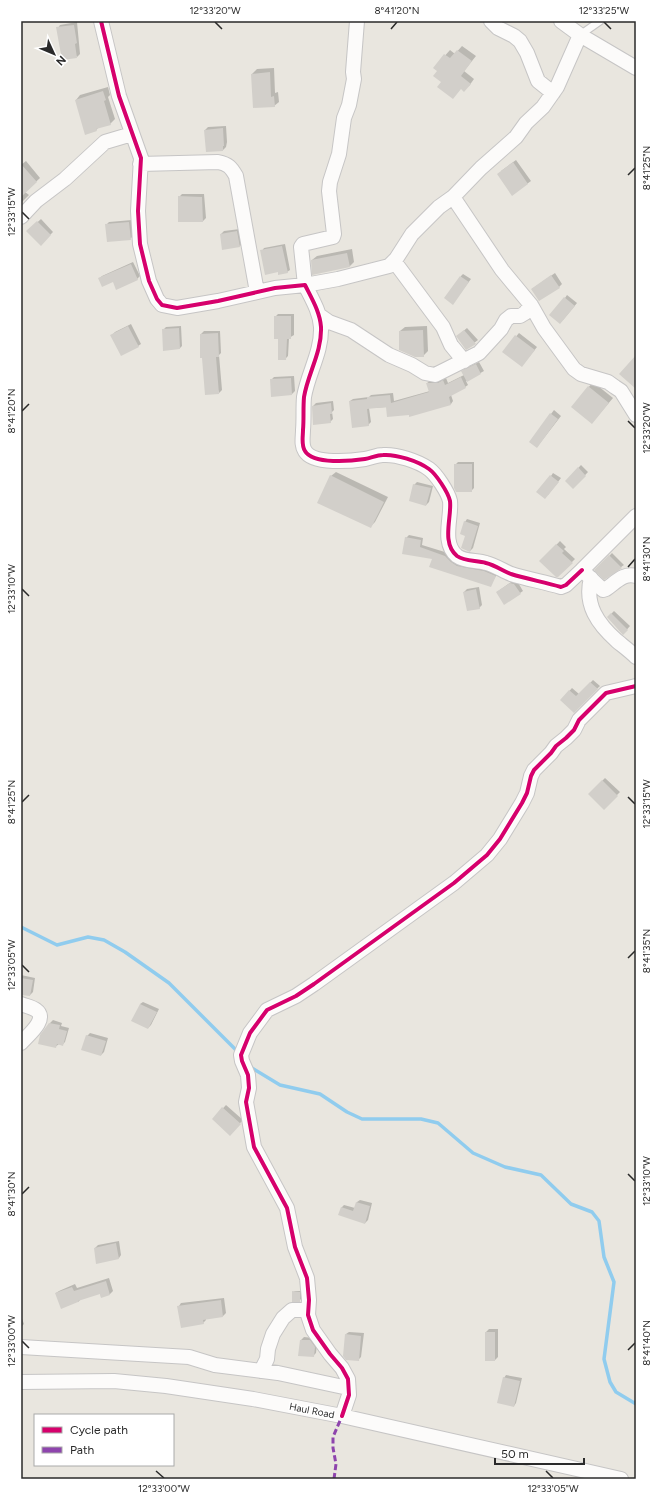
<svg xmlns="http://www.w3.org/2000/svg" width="657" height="1500" font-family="Figtree,sans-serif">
<rect width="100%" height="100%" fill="#e9e6df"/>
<path fill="#0003" d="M77,22L80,54L77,57L58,28L60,25Z
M462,46L476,56L464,71L474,79L469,86L461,88L442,82L438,71L434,68L450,50L455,54Z
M274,68L275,93L278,92L279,102L274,106L252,74L257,69Z
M108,87L110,95L108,97L115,119L110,124L99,127L96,130L76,100L80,95Z
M226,126L227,142L226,147L223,150L205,130L208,127Z
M516,160L531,181L513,194L501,171Z
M26,161L40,178L25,192L29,195L21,203V165Z
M182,194H204L206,218L203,221L179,197Z
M41,219L53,232L41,244L28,231Z
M132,220L133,236L130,239L106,225L109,222Z
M240,229L243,243L240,246L221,234L224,231Z
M285,244L290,270L287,272L262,251L264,248Z
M352,249L354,262L350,266L312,260L317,256Z
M133,262L140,276L137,279L113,281L99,279L102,276Z
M555,273L562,284L559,287L532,289Z
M463,274L471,279L455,300L461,276Z
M567,295L577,303L563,320L565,298Z
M278,314H294V335L289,338L288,356L285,359L279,338L275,317Z
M131,324L141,344L138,346L112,335L115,332Z
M181,326L182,346L179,349L163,330L166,327Z
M427,326L428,351L423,356L400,331L405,327Z
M467,328L478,340L466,349L461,333Z
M204,331H220L221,353L219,355L222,390L219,393L201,334Z
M519,333L537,347L524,363L503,352Z
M479,362L484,371L466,381L468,385L465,387L451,395L453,401L451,404L369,408L371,422L368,425L350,401L353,399L369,397L371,395L393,393L394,401L430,391L427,383L430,381L442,380L446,378L448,383L464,375L462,372L465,369Z
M294,376L295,391L292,394L271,380L274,377Z
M593,382L613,398L596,418L572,407Z
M333,401L334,410L332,412L333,419L330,422L313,406L316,403Z
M554,410L561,416L537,447L530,442Z
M458,462H474V488L471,491L455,465Z
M581,465L588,472L573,488L566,481Z
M336,472L388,497L375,522L371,526L331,476Z
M553,473L561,478L548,495L551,476Z
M417,482L433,486L429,502L426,505L414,485Z
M467,519L480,523L473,548L470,551L465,522Z
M409,535L423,538L422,545L448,553L498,573L490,585L433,558L406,538Z
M560,541L566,547L564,549L575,559L558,576L541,561Z
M612,553L624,565L605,578L596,570Z
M514,580L517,581L523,591L520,593L497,592Z
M479,587L482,605L479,608L464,592L467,589Z
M614,611L630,626L623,634L608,617Z
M593,680L600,686L574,711L561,700L572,688L579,694Z
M605,778L620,792L604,808L589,794Z
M21,975L35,978L33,992L30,995L21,994Z
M143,1002L159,1009L151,1025L148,1028L140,1004Z
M53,1020L62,1023L61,1026L69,1028L65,1042L62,1045L59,1044L55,1047L50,1023Z
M90,1033L108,1038L104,1052L101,1055L87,1036Z
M226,1105L243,1120L230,1134L213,1119Z
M360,1200L372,1203L368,1220L365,1223L341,1208L344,1205L355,1208L357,1202Z
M119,1241L121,1255L119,1258L95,1248L98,1245Z
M109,1278L113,1291L110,1294L101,1297L100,1292L81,1299L78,1302L56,1293L59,1291L75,1284L77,1288Z
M295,1291H301V1299L300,1300L293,1292Z
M224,1298L226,1313L223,1316L206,1318V1320L203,1323L179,1306L181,1303Z
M21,1316L24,1324L21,1327Z
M489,1329H498V1357L495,1360L486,1332Z
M349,1332L364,1333L361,1357L358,1360L346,1334Z
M304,1337L313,1338L317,1344L316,1353L313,1356L299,1355L301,1340Z
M506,1375L522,1378L516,1403L514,1406L504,1378Z"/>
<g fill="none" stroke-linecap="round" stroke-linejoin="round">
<path stroke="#90ccee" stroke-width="3.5" d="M21,927L57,945L88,937L104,940L125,952L169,983L238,1052
M249,1064L252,1068L280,1085L320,1094L347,1112L362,1119H421L438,1123L473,1153L505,1167L541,1175L571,1204L592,1212L599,1221L604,1257L614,1282L604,1359L610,1382L616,1392L636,1404"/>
</g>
<path fill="#d2cfca" d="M74,25L77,43L75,44L77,58L62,60L56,27Z
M457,50L472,61L461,76L471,84L464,92L461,89L453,99L437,87L441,82L433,76L437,71L433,68L444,54L450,58Z
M270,72L271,97L274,96L275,107L253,108L251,74Z
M103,91L106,100L104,101L111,125L96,129L97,131L85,135L75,100Z
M223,128L224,146H223V151L206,152L204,130Z
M513,162L528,184L512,196L497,174Z
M21,164L37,182L21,197Z
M178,196L202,197L203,222H178Z
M37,221L51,235L41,246L26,231Z
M129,222L131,240L107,242L105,224Z
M237,231L240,247L222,250L220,234Z
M282,246L288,273L278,275V272L265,275L260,250Z
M347,253L350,267L312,275L311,260Z
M131,264L138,280L116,290L113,282L102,287L98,278Z
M551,275L560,288L539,301L531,289Z
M460,276L469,282L453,305L444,298Z
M564,297L575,306L560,324L549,315Z
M274,316H291V339H287L286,360H278V339H274Z
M128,326L139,347L121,356L110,335Z
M179,328L180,349L163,351L162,329Z
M423,330L424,357H415L399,350V331Z
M464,330L476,344L466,350L456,336Z
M218,333L219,357H216L219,394L205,395L202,358H200V334Z
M515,335L535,350L522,367L502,352Z
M636,355V389L619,374Z
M476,364L481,374L467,382L461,371Z
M461,377L466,388L449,397L451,405L409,417V415L387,417L386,407L367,409L369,426L352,428L349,401L367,399V397L390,395L391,403L429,392L426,383H438L443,380L445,385Z
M291,378L292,395L271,397L270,379Z
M588,386L609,403L592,424L571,407Z
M331,403L332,414H330L331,423L313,425L312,406Z
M550,413L558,419L537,448L529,442Z
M454,464H472V492H456L454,488Z
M578,467L586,476L573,489L565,481Z
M330,475L384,502L371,528L317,503Z
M550,475L559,482L545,499L536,492Z
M413,484L431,488L426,506L409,501Z
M464,521L478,526L470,552L461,548L465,536L460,534Z
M405,537L421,540L420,547L445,556L451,562L457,566L484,571L496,576L491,587L429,567L432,559L402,554Z
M556,544L564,551L562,553L573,563L558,577H556L539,561Z
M609,555L622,568L604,580L594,570Z
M510,583L514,584L521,594L504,605L496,592Z
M476,589L480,609L467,611L463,592Z
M611,613L628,630L623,635L607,617Z
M590,682L598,689L574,713L560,700L569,690L576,696Z
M602,780L618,796L604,810L588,794Z
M21,978L33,980L30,996L21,995Z
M140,1004L157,1012L148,1029L131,1021Z
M49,1023L60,1025L59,1029L67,1031L63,1046L57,1044L56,1048L38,1044L40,1035Z
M86,1035L106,1041L101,1056L81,1050Z
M222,1107L241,1124L230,1136L212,1119Z
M356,1202L370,1206L365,1224L338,1215L341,1207L353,1211Z
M116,1243L119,1259L96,1264L94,1248Z
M106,1281L110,1295L101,1298L100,1294L78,1301V1302L61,1309L55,1293L72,1287L74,1291Z
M292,1291L300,1292V1302H292Z
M221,1300L223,1317L203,1320L204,1324L181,1328L177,1306Z
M485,1332H495V1361H485Z
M345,1334L361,1336L359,1361L346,1360L343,1356Z
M300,1340H310L315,1347L314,1357L298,1356Z
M503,1377L520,1381L514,1407L497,1403Z"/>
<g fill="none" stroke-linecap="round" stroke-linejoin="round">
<g stroke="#c6c5c5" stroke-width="9">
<path id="lane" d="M580,35L600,21"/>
</g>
<g stroke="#c6c5c5" stroke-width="16">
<path id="street" d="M101,21L119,96L141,158L138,211L140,244L149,281L157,299L162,305L177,308L218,301L275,288L305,285C312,299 320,312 321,327C322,352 308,373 304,397C303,408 304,419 303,430C303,437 301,445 305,451C313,465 352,461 365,459C371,458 377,455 383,455C396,454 418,461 429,469C436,474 448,492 450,501C452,517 441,543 457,556C465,562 477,560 486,563C495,565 503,571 511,574C527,579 544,582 561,587L566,585L582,570
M357,21L353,72L354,79L349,105L344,118L339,154L330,182L329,191L334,234L333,237L303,244L301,247L305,285L338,279L389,266L396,259L412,234L439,207L453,197
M491,21L498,28L514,36L520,41L527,53L538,81L553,93
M561,21L580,35L636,68
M580,35L557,87L543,107L526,123L516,137L481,168L453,197L502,270L531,305L544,328L574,369L581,374L608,382L615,387L621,391L636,415
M140,164L218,162C228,164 231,167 236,176L257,292
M21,217L36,201L65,179L105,142L132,134
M394,261L443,327L451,345L464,361
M319,315L329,322L351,330L389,355L412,365L425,373L435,375L479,353L501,329L506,320L511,316H520L525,313L531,305
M636,516L582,570L603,590L606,589C615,583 624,572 636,576
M591,578C584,605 598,624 617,641C623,646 630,651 636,657
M21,1004C26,1006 32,1007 36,1010C49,1019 27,1036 21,1043
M21,1347L189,1357L215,1365L278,1373L348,1388
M261,1371L267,1359L268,1349L273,1334L283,1318L292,1310H308
M21,1382L114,1381L166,1386L253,1399L342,1416L621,1479
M342,1416L349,1395L348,1379L342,1368L330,1354L313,1330L308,1315L309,1300L307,1278L295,1247L287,1208L254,1147L246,1102L249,1088L248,1075L242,1061L241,1055L250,1033L267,1010L296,996L314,984L454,883L487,855L500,839L522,803L527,793L531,776L534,770L551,753L556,746L566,738L574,730L579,720L606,693L636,686"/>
</g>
<use href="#lane" stroke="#fcfbfa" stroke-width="7"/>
<use href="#street" stroke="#fcfbfa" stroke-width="14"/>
<path stroke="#8e44ad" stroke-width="3" stroke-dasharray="6 3" stroke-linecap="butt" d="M334,1479L336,1464L333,1448V1437L342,1416"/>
<g stroke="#fff" stroke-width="6">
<path id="cycleway" d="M101,21L119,96L141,158L138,211L140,244L149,281L157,299L162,305L177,308L218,301L275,288L305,285C312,299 320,312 321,327C322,352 308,373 304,397C303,408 304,419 303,430C303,437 301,445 305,451C313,465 352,461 365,459C371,458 377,455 383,455C396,454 418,461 429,469C436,474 448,492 450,501C452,517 441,543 457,556C465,562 477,560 486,563C495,565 503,571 511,574C527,579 544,582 561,587L566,585L582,570
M342,1416L349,1395L348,1379L342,1368L330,1354L313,1330L308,1315L309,1300L307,1278L295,1247L287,1208L254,1147L246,1102L249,1088L248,1075L242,1061L241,1055L250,1033L267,1010L296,996L314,984L454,883L487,855L500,839L522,803L527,793L531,776L534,770L551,753L556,746L566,738L574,730L579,720L606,693L636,686"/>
</g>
<use href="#cycleway" stroke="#d6006c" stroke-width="4"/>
</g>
<path fill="none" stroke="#2a2a2a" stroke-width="1.5" d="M215,22L222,29M604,22L611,29M391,29L397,22M628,175L635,168M22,212L29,219M22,411L29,404M628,421L635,428M628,567L635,559M22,589L29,596M628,797L635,804M22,802L29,795M628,958L635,951M22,965L29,972M628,1174L635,1181M22,1194L29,1187M22,1341L29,1348M628,1350L635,1343M156,1471L164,1478M546,1471L553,1478"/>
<g text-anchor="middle" stroke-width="3" stroke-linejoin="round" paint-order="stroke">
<g font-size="10" fill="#2a2a2a" stroke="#fff">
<text transform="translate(312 1410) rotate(11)" y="4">Haul Road</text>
</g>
</g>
<rect width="657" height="1500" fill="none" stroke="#ffffff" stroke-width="44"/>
<rect x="34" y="1414" width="140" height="52" fill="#ffffff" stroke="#aaaaaa"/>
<rect x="42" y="1427" width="20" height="6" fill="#d6006c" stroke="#aaaaaa"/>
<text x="70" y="1434" font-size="12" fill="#2a2a2a">Cycle path</text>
<rect x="42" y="1447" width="20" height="6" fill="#8e44ad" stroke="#aaaaaa"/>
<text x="70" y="1454" font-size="12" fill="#2a2a2a">Path</text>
<g transform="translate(54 54) rotate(134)" stroke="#ffffff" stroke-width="3" paint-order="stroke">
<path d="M0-3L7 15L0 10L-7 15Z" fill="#2a2a2a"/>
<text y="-6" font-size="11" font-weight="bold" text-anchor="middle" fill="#2a2a2a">N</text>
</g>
<path d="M495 1458v6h89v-6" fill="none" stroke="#2a2a2a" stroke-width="2"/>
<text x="501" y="1458" font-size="12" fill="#2a2a2a" stroke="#ffffff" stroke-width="3" paint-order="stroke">50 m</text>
<rect x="22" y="22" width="613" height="1456" fill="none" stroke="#2a2a2a" stroke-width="1.5"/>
<g font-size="10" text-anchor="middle" fill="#2a2a2a">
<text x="215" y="14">12°33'20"W</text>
<text x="397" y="14">8°41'20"N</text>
<text x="604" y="14">12°33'25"W</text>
<text transform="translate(646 168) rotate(-90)" y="4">8°41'25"N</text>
<text transform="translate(11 212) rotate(-90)" y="4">12°33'15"W</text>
<text transform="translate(11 411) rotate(-90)" y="4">8°41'20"N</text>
<text transform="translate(646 428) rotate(-90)" y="4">12°33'20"W</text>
<text transform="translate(646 559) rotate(-90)" y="4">8°41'30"N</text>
<text transform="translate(11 589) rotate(-90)" y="4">12°33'10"W</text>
<text transform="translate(11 802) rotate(-90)" y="4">8°41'25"N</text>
<text transform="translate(646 804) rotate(-90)" y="4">12°33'15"W</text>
<text transform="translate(646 951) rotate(-90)" y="4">8°41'35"N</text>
<text transform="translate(11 965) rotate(-90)" y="4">12°33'05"W</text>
<text transform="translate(646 1181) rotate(-90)" y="4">12°33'10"W</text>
<text transform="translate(11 1194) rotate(-90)" y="4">8°41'30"N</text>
<text transform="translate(11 1341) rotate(-90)" y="4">12°33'00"W</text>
<text transform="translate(646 1343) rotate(-90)" y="4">8°41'40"N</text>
<text x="164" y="1492">12°33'00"W</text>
<text x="553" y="1492">12°33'05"W</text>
</g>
</svg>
